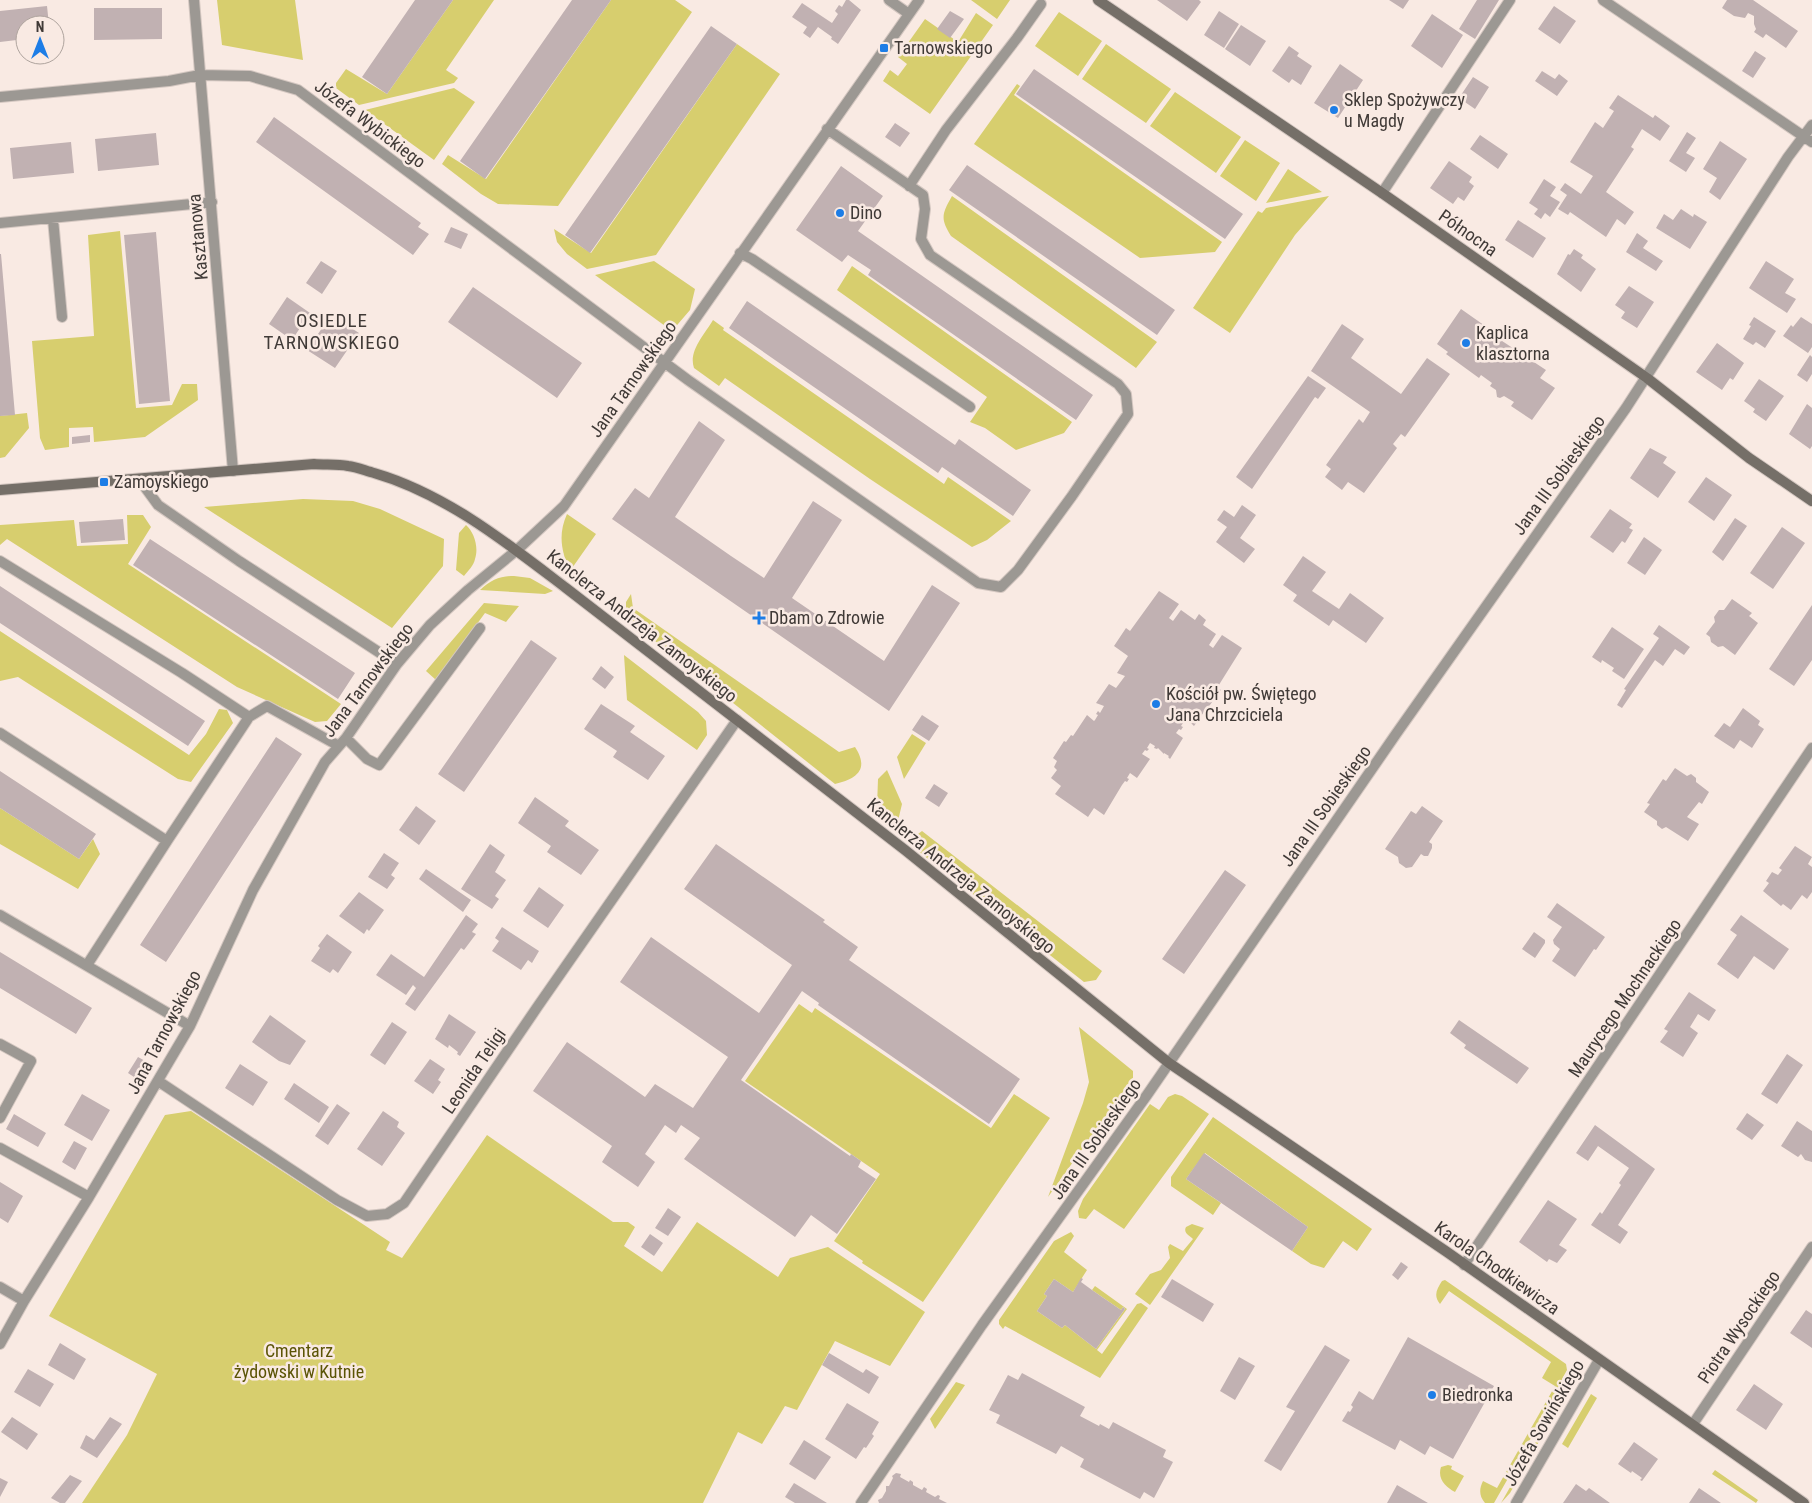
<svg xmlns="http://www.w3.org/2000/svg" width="1812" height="1503" font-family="'Roboto Condensed',sans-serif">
<rect width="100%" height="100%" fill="#f9eae3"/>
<path fill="#d7ce6e" d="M217,0H295L303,60L222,45Z
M453,0H494L446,70L458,78L454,83L359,105L336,88V83L346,69L387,94Z
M611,0H675L692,12L558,206L498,204L481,194L442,164L448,155L486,179Z
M971,0H1010L997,19Z
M1059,12L1102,41L1078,76L1035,46Z
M976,13L993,25L930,114L883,81L890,70L898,76L907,64L898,57L925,19L958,42Z
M737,44L780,74L656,255L587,269L567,254L557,242L554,229L591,253Z
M1106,44L1171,89L1146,123L1082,79Z
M1017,84L1020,86L1014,95L1222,242L1215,252L1140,258L974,144Z
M454,88L475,102L434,160L365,110Z
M1175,92L1241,137L1216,173L1150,126Z
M1245,140L1280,163L1256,201L1220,176Z
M1288,169L1322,192L1266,203Z
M952,196L1157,342L1136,368L951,236C940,218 942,214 952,196Z
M1329,196L1295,235L1230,333L1193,308L1258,211L1262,213L1266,208Z
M120,231L136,408L172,405L182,384H197L198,400L145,437L94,442L93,427L69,428V447L45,450L40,438L32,341L94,336L88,235Z
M654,261L695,289L690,310L672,331L595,275Z
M852,266L1072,422L1064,433L1016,450L985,428L970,422L987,397L837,290Z
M713,320L724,328L723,330L944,484L948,477L1011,521L987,540L972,547L870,479L725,378L719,386L694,368C688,351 705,334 713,320Z
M27,413L29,428L5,457L0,458V416Z
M303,499L353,501L380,509L444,539L443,566L392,628L204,507Z
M567,514L596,534L570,571C561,551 558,534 567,514Z
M127,515H143L151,527L128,564L341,704L327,721L315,722L237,687L7,539L0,545V525L74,520L77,546L128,544Z
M466,525C474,532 479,547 475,559C474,565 468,571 464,576L456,570L459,533Z
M514,576L530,578L553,591L545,594L480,590C491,580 500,576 514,576Z
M631,594L633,608L839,752L855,747C870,770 856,779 835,784L626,618V602Z
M484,603L519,606L506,622L485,613L436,680L426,671Z
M0,631L189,755L206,734L219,709L227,710L233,723L191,782L178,779L18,677L0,681Z
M624,655L698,712L706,721L707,735L697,750L627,700Z
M912,734L926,743L904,779L897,757Z
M887,770L902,804L897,825L877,807L878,779Z
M0,808L79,859L93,839L100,854L78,889L0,844Z
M922,831L1102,971L1096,980L1084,982L913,847L918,834Z
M799,1004L812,1013L815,1008L991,1128L1014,1094L1050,1118L923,1302L862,1263L863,1261L834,1241L880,1174L745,1081Z
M1079,1027L1133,1071V1078L1048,1197L1083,1103L1089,1082Z
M1175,1094L1182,1096L1209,1114L1124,1229L1094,1209L1086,1219L1079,1218L1078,1211L1083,1199L1150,1104L1159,1110L1168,1097Z
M191,1111L390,1242L386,1250L402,1258L487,1135L613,1222H628L635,1227L624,1246L662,1272L697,1222L778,1277L790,1258L828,1247L925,1312L890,1366L835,1341L797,1410L785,1406L762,1444L738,1432L703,1503H82L127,1435L157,1374L49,1316L165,1115Z
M1213,1117L1372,1229L1357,1251L1343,1241L1324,1268L1311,1264L1292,1251L1308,1227L1205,1153L1186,1179L1221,1203L1213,1215L1171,1186V1177Z
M1192,1224L1204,1228L1150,1305L1135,1294L1150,1274L1161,1270L1170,1258L1168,1247L1170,1244L1183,1251L1193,1239C1189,1235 1183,1233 1186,1227Z
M1071,1232L1074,1236L1064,1252L1087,1270L1073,1292L1054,1279L1044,1294L1047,1296L1037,1311L1062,1328L1065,1325L1096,1349L1125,1309L1123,1307L1121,1310L1092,1290L1095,1286L1127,1309L1097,1350L1102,1354L1137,1304L1141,1303L1148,1308L1100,1378L1005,1326L1003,1329L999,1324V1320L1054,1241Z
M1445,1280L1566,1364L1567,1370L1562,1379L1561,1385L1494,1503H1485C1479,1496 1479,1489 1483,1481L1497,1488L1555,1386L1542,1378L1551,1362L1449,1291L1440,1304C1433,1295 1437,1289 1442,1281Z
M956,1382L965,1385L935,1429L930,1419Z
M1570,1382L1572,1383L1510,1493L1501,1503Z
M1591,1394L1597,1398L1568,1448L1562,1444Z
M1448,1465L1452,1466L1451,1469L1464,1476L1455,1492C1446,1487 1437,1479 1441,1467Z
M1715,1470L1758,1500L1756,1503L1712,1474Z"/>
<path fill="#c1b1b2" d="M415,0H453L387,94L362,77Z
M572,0H611L485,179L460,161Z
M846,0H849L861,10L838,44L831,39L832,37L818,27L810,38L803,33L807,27L792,17L802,3L832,23L838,14L835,11L839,5L842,7Z
M1157,0H1199L1201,2L1187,21Z
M1389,0H1409L1403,9Z
M1477,0H1499L1475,39L1459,29Z
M1727,0H1753L1798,31L1786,48L1766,34L1763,38L1754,32L1756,29L1754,24V16L1748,13L1745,18L1734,16L1722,8Z
M47,6L49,25H25V39L0,42V11Z
M1554,6L1576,21L1560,44L1538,29Z
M94,8H162V39L94,40Z
M950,11L964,19L950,38L937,29Z
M1219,11L1239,24L1224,48L1204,35Z
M1432,14L1463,35L1442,68L1411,46Z
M1241,25L1266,41L1250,66L1225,49Z
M711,26L737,44L590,253L565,235Z
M1289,46L1299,53L1297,56L1312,66L1301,85L1292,79L1289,83L1272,71Z
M1755,51L1766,58L1753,78L1742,71Z
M1340,64L1363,80L1338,118L1314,103Z
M1034,69L1243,214L1225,239L1016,94Z
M1542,71L1555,79L1559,74L1568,81L1557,96L1535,81Z
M1473,77L1489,87L1475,109L1459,98Z
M1618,95L1653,118L1655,115L1670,126L1660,141L1642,129L1631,147L1634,149L1606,192L1634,212L1625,225L1617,219L1606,237L1570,212L1568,215L1558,209L1567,195L1560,190L1565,183L1581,194L1593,176L1570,162L1595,122L1603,128L1614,111L1609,108Z
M274,117L421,223L418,227L429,234L413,255L256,142Z
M895,123L910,133L900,147L885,137Z
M1687,132L1696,138L1686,153L1695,158L1686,172L1669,161Z
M156,133L159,165L98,171L95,139Z
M1480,135L1508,154L1498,169L1470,149Z
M1720,141L1747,159L1720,200L1709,192L1717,178L1703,169Z
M71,142L74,173L13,179L10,148Z
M1449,161L1472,177L1469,182L1474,186L1464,201L1458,197L1453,204L1430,188Z
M967,165L1175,310L1157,335L949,190Z
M841,166L883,196L858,231L1093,395L1076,420L868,275L871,270L848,255L842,262L796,230Z
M1544,179L1556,187L1550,196L1560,202L1550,217L1545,213L1541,219L1534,214L1538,209L1529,203Z
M1681,209L1693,217L1694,214L1707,222L1690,249L1656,228L1664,214L1673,220Z
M1518,220L1546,238L1533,258L1505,240Z
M451,227L468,234L461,249L444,242Z
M156,232L170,401L139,404L124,235Z
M1637,233L1648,241L1643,248L1663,261L1656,271L1626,252Z
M1574,249L1583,255L1581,258L1596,269L1581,292L1557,274L1568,254L1570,255Z
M0,254H1L15,415L0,416Z
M321,261L337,271L322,294L306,283Z
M1766,261L1794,279L1785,293L1796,299L1787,313L1749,288Z
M1629,286L1654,302L1637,328L1621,318L1625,312L1615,305Z
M473,287L582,363L557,398L448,322Z
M287,297L310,313L292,340L269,324Z
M747,301L955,445L959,439L1031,490L1013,516L942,467L938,473L729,328Z
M1461,309L1498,335L1496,337L1546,370L1540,378L1555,388L1532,420L1511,406L1514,402L1504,396L1500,398L1497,397L1496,390L1490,386L1492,383L1481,375L1479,378L1446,354L1448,352L1437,344Z
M331,315L359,333L335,368L307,350Z
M1754,317L1776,331L1765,348L1756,342L1753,345L1743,339L1751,326L1749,325Z
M1801,317L1812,324V347L1808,353L1783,336L1791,325L1793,327Z
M1342,324L1364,339L1351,358L1401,394L1427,358L1450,374L1405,437L1401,434L1393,444L1397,448L1364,493L1348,482L1342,490L1325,477L1331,469L1326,465L1359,419L1363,423L1370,412L1311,371Z
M1717,343L1744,363L1733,380L1730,378L1722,390L1696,372Z
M1810,355L1812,357V374L1807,382L1797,375Z
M1308,376L1326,388L1318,399L1315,397L1252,489L1236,477Z
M1759,379L1784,396L1766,421L1753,412L1755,409L1744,401Z
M1807,404L1812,408V446L1810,449L1789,434Z
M699,421L725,440L675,517L731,556L764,578L813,501L842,520L792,598L884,661L932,585L960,603L889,711L612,519L635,488L649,498Z
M90,435V442L72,444V437Z
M1650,448L1667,457L1663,463L1676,472L1658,498L1630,478Z
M1706,477L1732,495L1714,521L1688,502Z
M1242,505L1256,515L1240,538L1255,549L1244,563L1216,542L1227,527L1217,520L1224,510L1234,517Z
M1610,509L1632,524L1629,528L1633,530L1625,543L1622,541L1613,553L1590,537Z
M1735,518L1747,526L1723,561L1712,552Z
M123,519L125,540L81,543L79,522Z
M1782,527L1805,543L1773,589L1750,573Z
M1644,537L1662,550L1645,575L1627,563Z
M150,539L355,673L338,699L133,565Z
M1303,556L1326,572L1312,591L1339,609L1350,593L1384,618L1366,643L1333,620L1329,626L1293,601L1297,595L1283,585Z
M0,586L205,721L188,746L0,623Z
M1159,591L1179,604L1169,618L1173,621L1181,610L1195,620L1199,614L1206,620L1203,625L1216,634L1209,645L1213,648L1222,635L1242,648L1217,688L1221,690L1207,709H1206L1194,726L1188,720L1187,721L1185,720L1181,726L1183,727L1181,730L1179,729L1176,733L1183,738L1170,759L1168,757L1169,756L1164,753V754L1158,748L1157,749L1154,748L1155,746L1150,743L1147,748L1149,749L1147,751L1145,750L1142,754L1150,759L1137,778L1130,773L1127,778L1129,779L1127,782L1125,781L1122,785L1104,815L1094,808L1088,817L1055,794L1061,786L1051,778L1057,770L1054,767L1057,761L1053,758L1064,741L1066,742L1071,735L1073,736L1087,715L1094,721L1095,720L1098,715L1096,714L1098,711L1100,713L1104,706L1096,703L1109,684L1116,688L1125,676L1117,673L1128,656L1114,646L1126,628L1130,631Z
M1732,599L1752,613L1749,616L1758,623L1735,655L1723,646L1718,647L1711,642L1710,637L1706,634L1715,622L1714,617L1719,610H1724Z
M1812,605V660L1794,686L1769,669Z
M1659,625L1690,647L1684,655L1675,649L1663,666L1655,660L1622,708L1617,705L1626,690L1624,689L1659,638L1653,634Z
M1612,627L1644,649L1624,679L1612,671L1614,668L1602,660L1601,663L1592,657Z
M531,640L557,658L464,792L438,774Z
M601,666L614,677L605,689L592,679Z
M601,704L635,726L630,732L665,756L648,780L613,757L617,751L584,729Z
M1743,708L1760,721L1758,725L1764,729L1752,748L1740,740L1734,749L1714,736L1724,723L1730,727Z
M922,715L939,726L929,741L912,730Z
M276,737L302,754L166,962L140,945Z
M1675,768L1687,776L1691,774L1696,778V782L1709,792L1702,804L1699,802L1687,817L1699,824L1688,841L1666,827L1662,829L1657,825V821L1644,812L1650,804L1647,803L1663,779L1666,781Z
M0,771L96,834L79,859L0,808Z
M934,784L948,793L939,807L925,798Z
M535,797L569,821L565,826L599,850L581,875L547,852L551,846L518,823Z
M416,806L436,821L419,845L399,830Z
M1422,806L1443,821L1429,842L1432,844V848L1428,856H1424L1421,854L1412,867L1406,868L1399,863L1398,857L1385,849L1411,811L1416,814Z
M490,844L505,855L495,872L506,880L495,896L499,899L492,909L461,889Z
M716,844L825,920L823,922L858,947L849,960L1020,1079L989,1124L818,1005L819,1003L802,991L741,1080L850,1156L851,1154L861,1161L858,1167L876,1179L837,1234L811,1215L795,1237L684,1159L700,1138L681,1125L676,1133L665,1125L645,1154L655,1162L638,1187L602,1162L612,1146L533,1091L567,1042L645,1097L655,1084L693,1108L728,1057L620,982L651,937L759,1013L792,965L684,889Z
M1795,846L1812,857L1808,864L1812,867V892L1807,899L1802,895L1791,910L1783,904L1781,906L1763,891L1769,883L1766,881L1772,872L1778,875L1782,870L1779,868Z
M384,853L399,863L391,875L395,878L387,889L368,877Z
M426,869L471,900L463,912L419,879Z
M1225,870L1246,885L1184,974L1162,959Z
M539,887L564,905L548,928L523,911Z
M359,892L384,910L369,931L367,929L364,934L339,916Z
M1557,903L1605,937L1596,950L1594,949L1575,977L1552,961L1560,949L1554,944L1553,940L1562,927L1547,917Z
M466,915L478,924L472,932L476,934L464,950L461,948L415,1011L405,1004L416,988L413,985L406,995L376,975L391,954L424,977Z
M1741,915L1789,949L1774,970L1754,956L1738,979L1717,964L1737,935L1730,930Z
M502,927L539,951L532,963L528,960L521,970L492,951L499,941L495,938Z
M1534,932L1545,940V943L1535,958L1522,949Z
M327,934L352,952L338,973L333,969L330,973L311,961L320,948L318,946Z
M0,952L92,1008L76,1034L0,988Z
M1689,992L1716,1010L1709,1021L1698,1014L1690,1027L1698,1033L1683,1057L1660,1042L1668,1031L1664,1029Z
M449,1014L476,1032L460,1056L457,1054L458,1052L449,1045L448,1048L435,1039Z
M270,1015L306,1041L290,1065L279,1061L252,1042Z
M1459,1020L1529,1068L1517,1084L1464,1048L1466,1045L1450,1033Z
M392,1022L407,1032L385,1065L370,1055Z
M1787,1054L1803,1065L1777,1104L1761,1094Z
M138,1057L147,1062L137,1079L128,1073Z
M430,1059L445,1069L438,1080L441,1082L433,1094L414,1081Z
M240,1064L268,1082L253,1106L225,1088Z
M294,1083L329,1107L319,1123L284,1099Z
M82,1094L110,1110L92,1141L64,1125Z
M337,1104L350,1113L328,1145L315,1136Z
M383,1111L399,1122L397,1127L405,1133L382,1166L357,1149Z
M1747,1113L1764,1125L1752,1140L1736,1129Z
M14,1114L46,1133L38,1147L6,1129Z
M1797,1121L1812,1131V1162L1805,1160L1801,1154L1798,1157L1781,1146Z
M1595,1125L1655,1169L1618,1225L1628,1232L1620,1244L1591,1225L1600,1212L1602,1214L1621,1185L1619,1183L1629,1168L1598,1146L1588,1161L1576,1153Z
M74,1141L87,1148L75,1170L62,1162Z
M1204,1153L1308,1227L1292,1251L1186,1179Z
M0,1182L23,1196L8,1223L0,1218Z
M1548,1200L1577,1219L1559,1245L1567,1250L1557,1263L1549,1259L1547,1262L1519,1242Z
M668,1208L681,1217L668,1236L655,1228Z
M650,1234L663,1243L654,1256L641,1247Z
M1401,1262L1408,1267L1398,1280L1392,1275Z
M1081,1278L1083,1279L1081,1282L1092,1290L1121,1310L1123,1307L1125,1309L1096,1349L1065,1325L1062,1328L1037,1311L1047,1296L1044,1294L1054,1279L1073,1292Z
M1172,1279L1214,1304L1203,1322L1161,1297Z
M1806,1310L1812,1314V1348L1790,1333Z
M1408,1337L1494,1386L1453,1459L1430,1446L1425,1455L1400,1440L1395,1450L1342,1421L1348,1411L1350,1412L1353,1407L1351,1405L1359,1391L1373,1400Z
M60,1343L86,1359L74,1380L48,1365Z
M1325,1345L1350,1360L1281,1471L1264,1461L1295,1411L1286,1407Z
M829,1353L863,1373L866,1369L879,1377L869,1394L822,1365Z
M1239,1357L1255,1366L1235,1400L1220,1391Z
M28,1369L54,1384L40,1407L14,1392Z
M1022,1373L1085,1407L1080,1416L1099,1426L1100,1424L1109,1429L1113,1422L1166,1450L1163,1457L1173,1462L1154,1498L1144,1492L1140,1499L1080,1467L1084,1459L1061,1446L1056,1454L996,1423L1000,1415L989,1410L1008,1375L1018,1380Z
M1754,1384L1783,1404L1766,1430L1736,1410Z
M847,1403L879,1422L872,1434L874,1436L866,1448L864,1447L856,1459L825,1439Z
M12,1417L38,1434L27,1450L1,1432Z
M110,1417L122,1424L97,1458L80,1448L86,1435L94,1440Z
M804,1440L831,1457L815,1480L789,1464Z
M1634,1442L1658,1459L1642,1481L1640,1480L1642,1478L1632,1471L1631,1473L1618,1464Z
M896,1473L901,1474L900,1477L909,1482L910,1480L913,1482V1485L922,1490L924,1487L927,1489L926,1492L935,1497L938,1495L940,1496L939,1499L947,1503H879L878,1500L882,1498L886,1491V1486H889L893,1478L892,1476Z
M70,1475L82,1481L65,1503H60L51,1498Z
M0,1478L8,1482L0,1497Z
M794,1483L827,1503H795L785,1497Z
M1576,1484L1586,1491L1589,1488L1610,1503H1563Z
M1397,1485L1428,1503H1387Z
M1699,1488L1721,1503H1689Z"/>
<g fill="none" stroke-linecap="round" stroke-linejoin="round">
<g stroke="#d4c7c1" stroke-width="12">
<path id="street" d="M194,0L233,471
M889,0L909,14
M1603,0L1812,142
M0,97L169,81L200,75L250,76L298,90L688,380L978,583L1001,587L1018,570L1072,496L1128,414L1126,394L1118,384L930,255L921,239L925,209L923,195L827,129
M909,186L946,130L1017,38L1041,4
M1382,193L1510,0
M53,219L62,317
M0,223L212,202
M740,253L752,259L970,407
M139,479L158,505L239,561L397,664
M0,561L182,673L249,717
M0,733L167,841L249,717L267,706L339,746
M346,738L367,759L379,765L480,628
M0,915L190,1026
M87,965L167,841
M0,1044L31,1061L0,1118
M158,1081L337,1200L367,1216L387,1214L404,1203L538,1006L737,720
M0,1148L89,1197
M1464,1265L1812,748
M0,1287L24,1301
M0,1344L24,1301L89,1197L190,1026L253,890L325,762L346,738L397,664L430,625L468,590L517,550L564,506L919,0
M1693,1424L1812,1247
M861,1503L982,1325L1147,1095L1396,734L1626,408L1788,157L1812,125
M1516,1503L1599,1360"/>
</g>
<g stroke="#d4c7c1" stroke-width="12">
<path id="secondary" d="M1098,0L1382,193L1647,378L1749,458L1812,501
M0,490L314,464C325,465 337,464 348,466C357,467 366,471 374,473C446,494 507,543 566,588L905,850L1169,1063L1447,1252L1804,1503"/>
</g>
<use href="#street" stroke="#9c9893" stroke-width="10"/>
<use href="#secondary" stroke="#756f68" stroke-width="10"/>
</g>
<g fill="#1d7de6" stroke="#f9eae3" stroke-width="2">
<rect x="879" y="43" width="10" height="10" rx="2.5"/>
<circle cx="1334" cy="110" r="5"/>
<circle cx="840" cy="213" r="5"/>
<circle cx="1466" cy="343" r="5"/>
<rect x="99" y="477" width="10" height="10" rx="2.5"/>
<path d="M756.5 610.5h5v5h5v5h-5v5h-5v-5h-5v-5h5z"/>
<circle cx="1156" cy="704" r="5"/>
<circle cx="1432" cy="1395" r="5"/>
</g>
<g text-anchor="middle" stroke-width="5" stroke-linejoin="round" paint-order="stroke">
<g font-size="18" fill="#403a37" stroke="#f9eae3" text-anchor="start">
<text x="894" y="54">Tarnowskiego</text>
<text x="1344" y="106">Sklep Spożywczy<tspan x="1344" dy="21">u Magdy</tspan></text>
<text x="850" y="219">Dino</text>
<text x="1476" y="339">Kaplica<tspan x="1476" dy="21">klasztorna</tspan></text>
<text x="114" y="488">Zamoyskiego</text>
<text x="769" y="624">Dbam o Zdrowie</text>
<text x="1166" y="700">Kościół pw. Świętego<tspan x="1166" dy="21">Jana Chrzciciela</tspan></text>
<text x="1442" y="1401">Biedronka</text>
</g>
<g font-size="18" fill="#403a37" stroke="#f9eae3">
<text transform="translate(370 124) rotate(37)" y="6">Józefa Wybickiego</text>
<text transform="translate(1468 233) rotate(35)" y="6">Północna</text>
<text transform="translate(198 237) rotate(-95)" y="6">Kasztanowa</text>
<text transform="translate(633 379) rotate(-55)" y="6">Jana Tarnowskiego</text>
<text transform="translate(1559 475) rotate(-54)" y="6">Jana III Sobieskiego</text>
<text transform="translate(642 626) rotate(38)" y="6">Kanclerza Andrzeja Zamoyskiego</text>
<text transform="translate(368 680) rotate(-53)" y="6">Jana Tarnowskiego</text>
<text transform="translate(1326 806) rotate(-55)" y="6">Jana III Sobieskiego</text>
<text transform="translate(961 876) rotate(39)" y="6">Kanclerza Andrzeja Zamoyskiego</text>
<text transform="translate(1625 998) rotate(-56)" y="6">Maurycego Mochnackiego</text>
<text transform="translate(164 1032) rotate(-62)" y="6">Jana Tarnowskiego</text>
<text transform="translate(474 1071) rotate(-56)" y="6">Leonida Teligi</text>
<text transform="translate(1096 1139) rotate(-55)" y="6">Jana III Sobieskiego</text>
<text transform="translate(1497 1268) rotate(35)" y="6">Karola Chodkiewicza</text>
<text transform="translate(1739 1327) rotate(-56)" y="6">Piotra Wysockiego</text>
<text transform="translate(1544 1423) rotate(-60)" y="6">Józefa Sowińskiego</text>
</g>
<g font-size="18" fill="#5b5405" stroke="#f9eae3">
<text x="299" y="1357">Cmentarz<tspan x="299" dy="21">żydowski w Kutnie</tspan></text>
</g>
<g font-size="19" letter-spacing="1" fill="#403a37" stroke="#f9eae3">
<text x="332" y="327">OSIEDLE<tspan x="332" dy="22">TARNOWSKIEGO</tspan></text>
</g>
</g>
<g transform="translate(40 40)"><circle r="24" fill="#f9eae3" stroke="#afa49e"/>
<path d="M0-4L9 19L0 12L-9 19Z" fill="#1d7de6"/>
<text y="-8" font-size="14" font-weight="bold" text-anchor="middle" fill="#403a37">N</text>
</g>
</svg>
